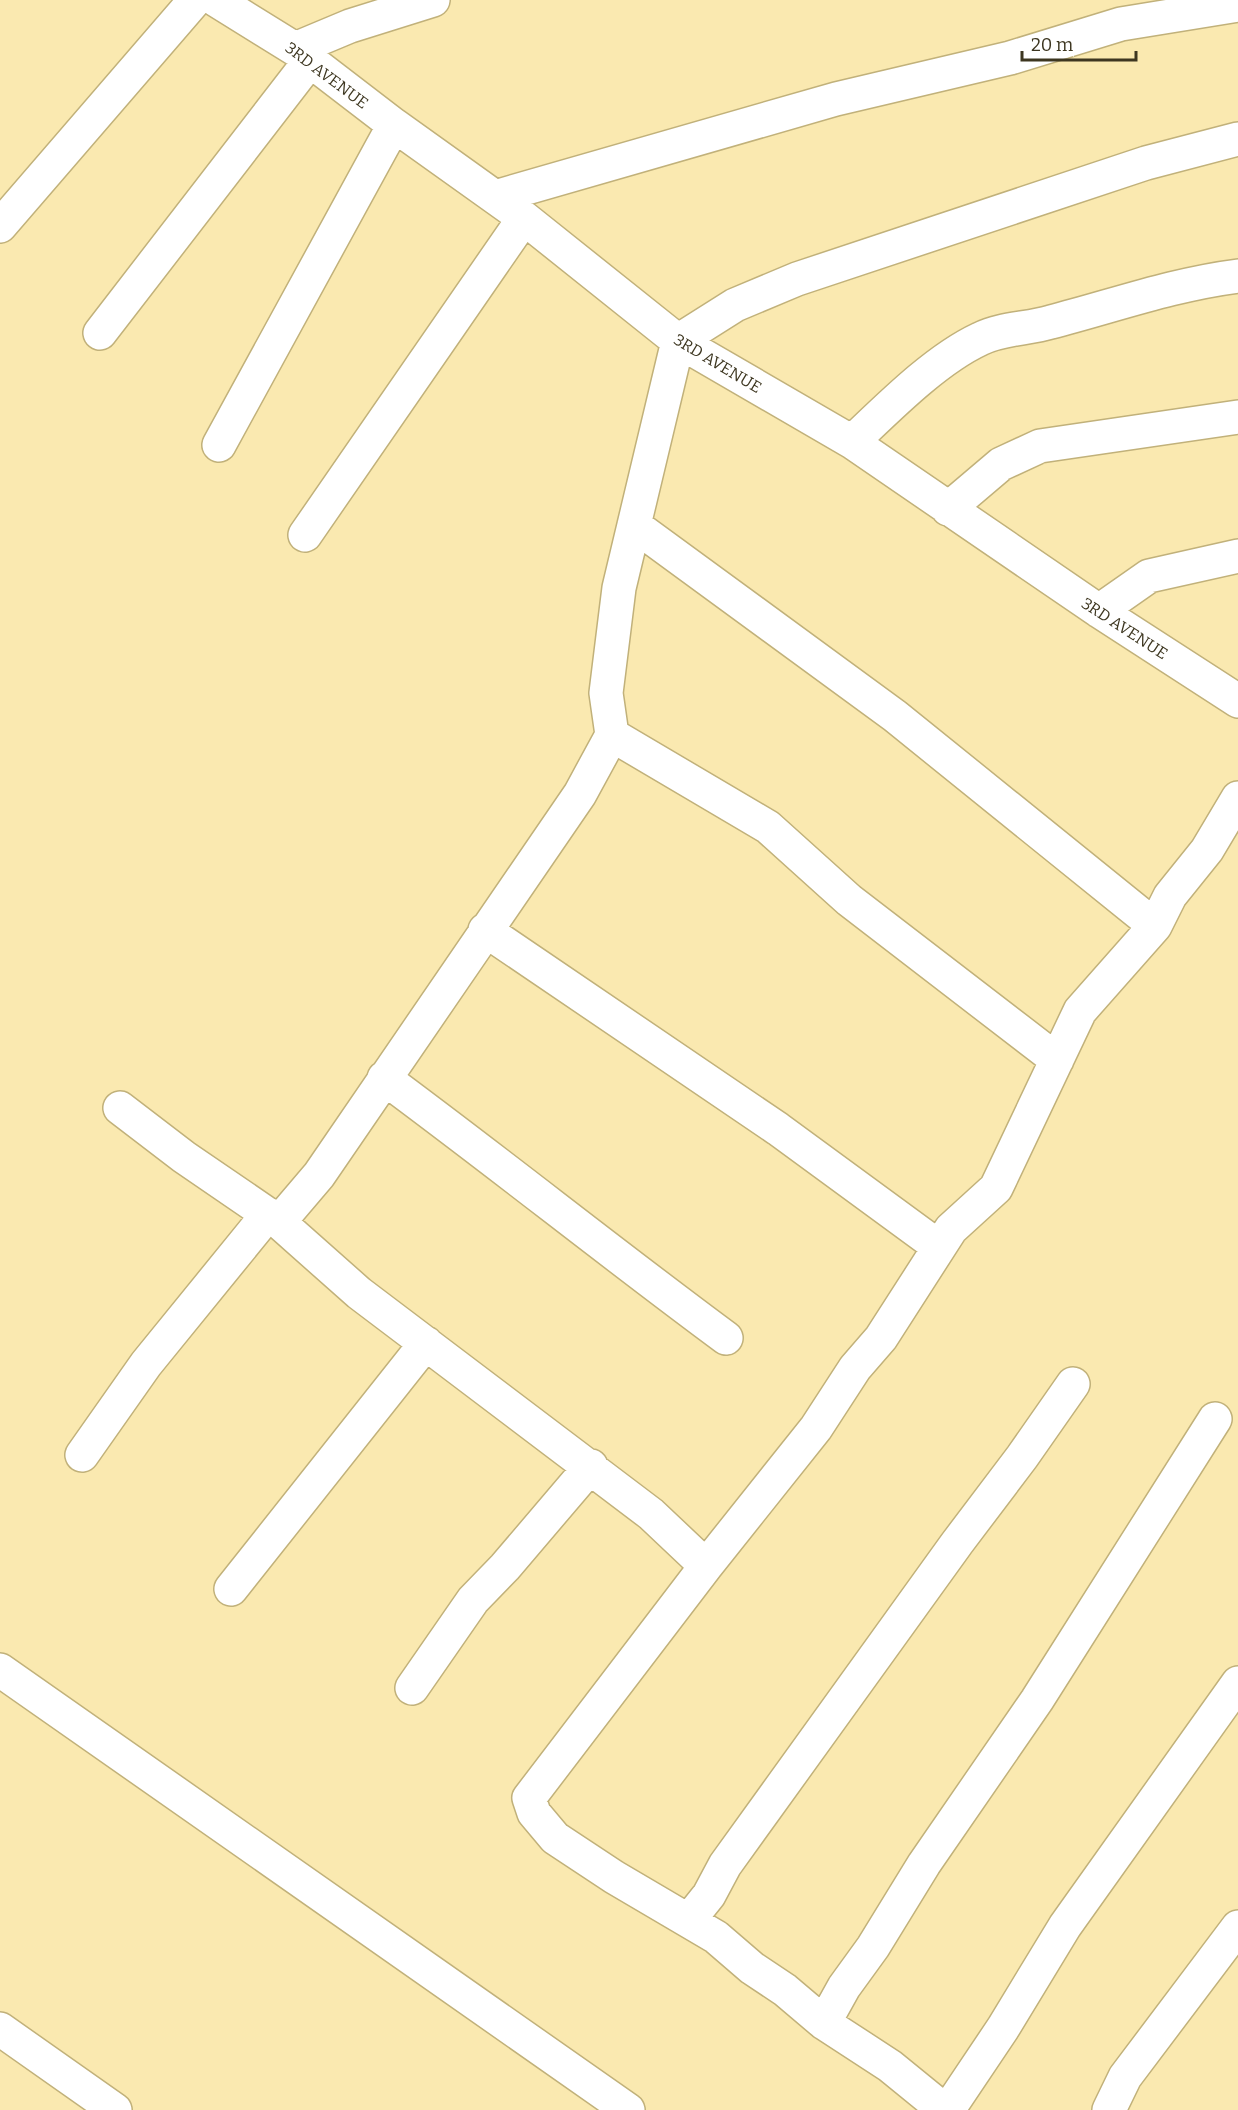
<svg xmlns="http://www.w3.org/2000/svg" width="1238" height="2110" font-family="Bitter,serif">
<rect width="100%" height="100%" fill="#fae9b0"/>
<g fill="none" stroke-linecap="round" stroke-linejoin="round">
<g stroke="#c1b17a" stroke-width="36">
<path id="street" d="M216,0L295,49L394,125L524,218L678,341L852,442L1099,611L1238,701
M295,49L350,26L433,0
M495,197L836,99L1010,58L1121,24L1238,5
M0,226L195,0
M100,333L309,62
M852,442C888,408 935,360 980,339C1002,328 1028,329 1051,322C1113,306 1174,284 1238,276
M219,445L394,125
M948,509L1001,464L1040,446L1238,417
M634,525L895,716L1155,926
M305,535L524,218
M1099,611L1149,576L1238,556
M612,735L768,827L849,900L1057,1060
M485,930L778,1129L939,1247
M384,1078C499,1163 611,1253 726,1338
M120,1108L184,1157L279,1222L359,1293L651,1514L706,1566
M279,1222L319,1175L580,794L612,735L606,693L619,588L678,341L735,305L797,279L1146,163L1238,139
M82,1455L146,1364L268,1214
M231,1589L426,1343
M0,1670L628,2110
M412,1688L473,1600L505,1567L591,1466
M689,1920L709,1895L725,1865L957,1543L1022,1457L1073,1384
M824,2023L844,1987L873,1947L924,1864L1037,1700L1215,1419
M0,2029L115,2110
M944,2110L890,2066L824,2023L785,1990L752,1968L716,1937L614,1877L555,1838L534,1813L529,1798L706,1566L816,1428L855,1368L881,1338L951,1229L996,1188L1080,1011L1155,926L1170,896L1207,850L1238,798
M948,2110L1003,2028L1065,1926L1238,1683
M1109,2110L1125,2077L1238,1927"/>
</g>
<use href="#street" stroke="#fff" stroke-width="33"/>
</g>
<g text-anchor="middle" stroke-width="5" stroke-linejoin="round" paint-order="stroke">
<g font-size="16" fill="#3d3620" stroke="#fff">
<text transform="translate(327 75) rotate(37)" y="6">3RD AVENUE</text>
<text transform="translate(718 363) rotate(31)" y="6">3RD AVENUE</text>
<text transform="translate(1125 628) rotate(33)" y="6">3RD AVENUE</text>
</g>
</g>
<path d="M1022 51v9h114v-9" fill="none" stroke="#3d3620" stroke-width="3"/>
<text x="1031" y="51" font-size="18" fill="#3d3620" stroke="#ffffff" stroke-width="4.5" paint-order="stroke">20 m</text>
</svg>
